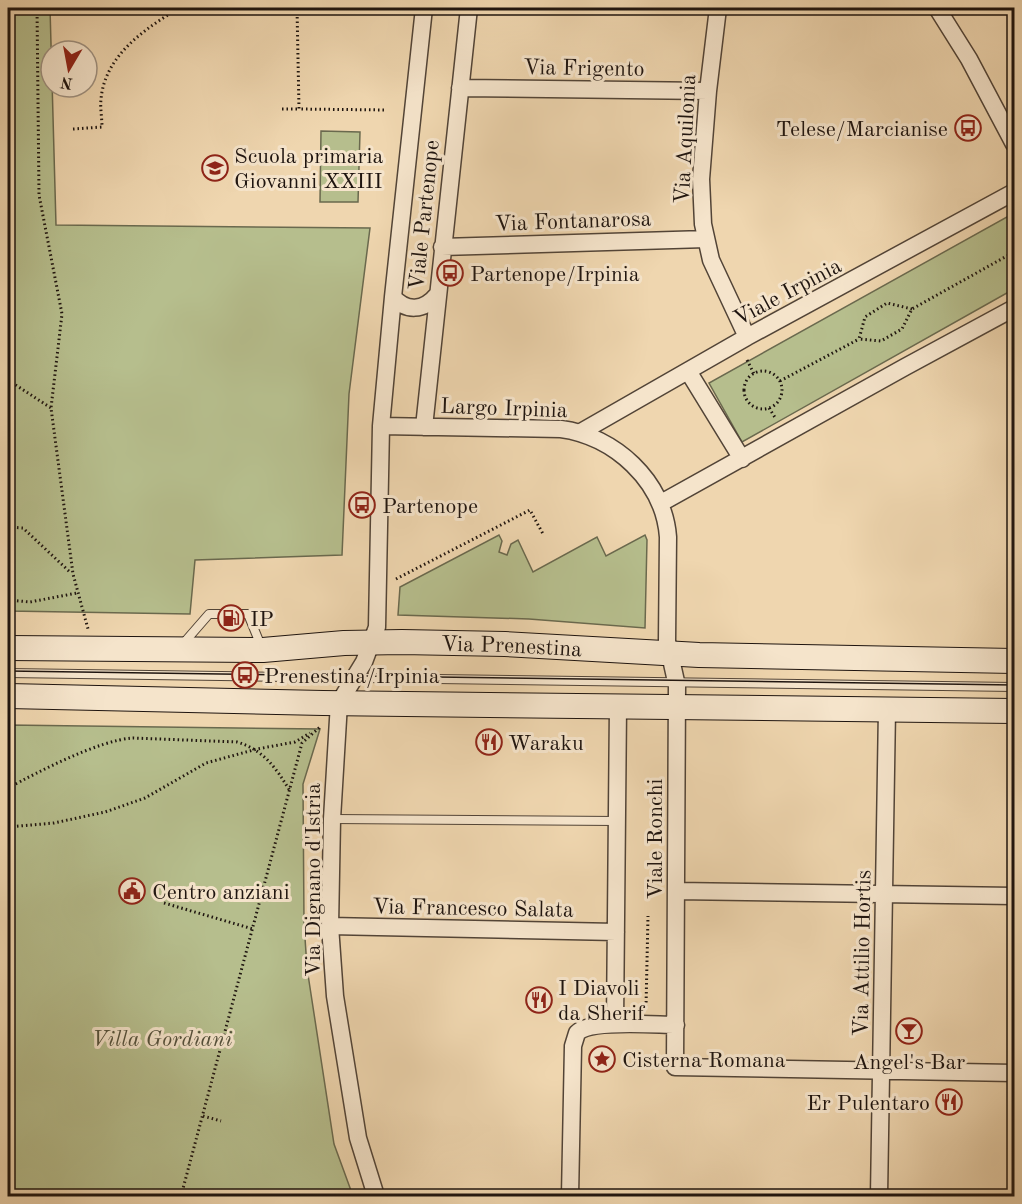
<svg xmlns="http://www.w3.org/2000/svg" width="1022" height="1204" font-family="'Old Standard TT',serif">
<rect width="100%" height="100%" fill="#efd6af"/>
<filter id="stains"><feTurbulence type="fractalNoise" baseFrequency=".00333" numOctaves="4"/><feColorMatrix values="0 0 0 0 .2 0 0 0 0 .09 0 0 0 0 .02 0 0 0 .5 -.17"/></filter>
<radialGradient id="worn" r=".72"><stop offset=".6" stop-color="#630" stop-opacity="0"/><stop offset="1" stop-color="#630" stop-opacity=".3"/></radialGradient>
<path fill="#b6be8d" stroke="#6a694e" stroke-width="1.5" d="M8,8H50L56,225L370,228L349,394L342,555L195,560L190,614L8,611Z
M321,131L360,132L358,202H320Z
M1014,213V289L742,442L709,383Z
M499,535L502,541L499,552L507,555L511,544L518,540L533,572L597,537L606,556L645,535L647,540L645,628L529,619L398,615L400,587Z
M8,725L320,729L303,784L304,923L307,968L334,1144L353,1196H8Z"/>
<g fill="none" stroke-linecap="round" stroke-linejoin="round">
<g stroke="#524437" stroke-width="10">
<path id="service" d="M182,645L209,614H248L261,646
M8,673L1014,687
M332,819L617,821"/>
</g>
<g stroke="#524437" stroke-width="19">
<path id="minor" d="M718,8L708,91L701,179L703,224L711,260L747,337
M937,8L969,59L1014,144
M460,88L708,91
M442,247L706,239
M393,297C406,312 424,311 437,295
M688,371L742,459
M381,426L561,429C614,436 664,481 668,537L667,641L677,686L675,1067L1014,1073
M424,427L469,8
M581,432L747,337L1014,192
M661,503L905,367L1014,308
M676,891L1014,896
M330,926L616,932
M615,1024L618,706
M376,1196L358,1138L335,996L330,926L332,819L339,703L364,662L377,627L381,426L393,297L424,8
M570,1196L573,1046L577,1033C590,1019 655,1025 676,1025
M879,1196L887,709"/>
</g>
<g stroke="#1e140f" stroke-width="26">
<g id="secondary">
<path id="s1" d="M8,648L263,650L344,643L402,642L505,644L699,655L1014,661"/>
<path d="M8,696L323,703L1014,711"/>
</g>
</g>
<path stroke="#1e140f" stroke-width="3" stroke-dasharray="1.5 3" stroke-linecap="butt" d="M37,8L39,195L62,314L51,408L73,574L88,629
M297,8L299,109L386,110
M282,109H299
M73,129L102,127C102,118 100,108 101,99C105,55 145,29 179,8
M912,309L887,303L865,317L859,339L881,341L902,329L912,309L1014,252
M747,360L754,374
M744 390a19 19 0 1 1 38 0a19 19 0 1 1-38 0Z
M8,380L51,408
M780,381L859,339
M769,408L776,419
M8,527L23,528L71,573
M396,579L530,510L543,534
M8,600L30,602L77,593
M8,788C38,772 99,740 133,738L237,742C264,750 276,768 290,791
M8,827L54,823L105,812L145,798L206,763L257,749L295,742L310,733
M164,903L253,929
M646,1007L648,916
M203,1116L221,1121
M181,1196L302,743L320,727"/>
<use href="#service" stroke="#f5e4cb" stroke-width="8"/>
<use href="#minor" stroke="#f5e4cb" stroke-width="16"/>
<use href="#secondary" stroke="#f5e4cb" stroke-width="24"/>
<path stroke="#1e140f" stroke-width="1.5" d="M8,671L1014,685"/>
</g>
<defs>
<g id="bus-ring" transform="scale(1.35)"><circle r="9.5" fill="#f5e4cb" stroke="#8f2418" stroke-width="1.5"/><path d="M-5-6H5V4H4V6H2V4H-2V6H-4V4H-5ZM-3.5-4V0h7V-4ZM-3.5 1.2v1.5H-2V1.2ZM2 1.2v1.5H3.5V1.2Z" fill="#8f2418"/></g>
<g id="school-ring" transform="scale(1.35)"><circle r="9.5" fill="#f5e4cb" stroke="#8f2418" stroke-width="1.5"/><path d="M0-5L7-2L0 1L-7-2ZM-4 1L0 2.5L4 1V4Q0 6-4 4Z" fill="#8f2418"/></g>
<g id="fuel-ring" transform="scale(1.35)"><circle r="9.5" fill="#f5e4cb" stroke="#8f2418" stroke-width="1.5"/><path d="M-5.5-6h7V0h2V4h1.3V-2.5L3-4.5l.8-.8L6-3V5H2.5V1h-1V6h-7ZM-4.2-4.7v3.2H.2V-4.7Z" fill="#8f2418"/></g>
<g id="restaurant-ring" transform="scale(1.35)"><circle r="9.5" fill="#f5e4cb" stroke="#8f2418" stroke-width="1.5"/><path d="M-5-6h1v4h1v-4h1v4h1v-4h1v5L-1.5 .5V6h-2V.5L-5-1ZM5-6V6H3V1.5H1.5Q1.5-4 5-6Z" fill="#8f2418"/></g>
<g id="civic-ring" transform="scale(1.35)"><circle r="9.5" fill="#f5e4cb" stroke="#8f2418" stroke-width="1.5"/><path d="M-.6-6.5H3V-4.5H.6V-3L4-1V1h2V6H-6V1h2V-1L-.6-3ZM-1.2 2.5V6h2.4V2.5Z" fill="#8f2418"/></g>
<g id="bar-ring" transform="scale(1.35)"><circle r="9.5" fill="#f5e4cb" stroke="#8f2418" stroke-width="1.5"/><path d="M-6-5H6L.8 .8V4.5H3.5V6h-7V4.5H-.8V.8Z" fill="#8f2418"/></g>
<g id="sight-ring" transform="scale(1.35)"><circle r="9.5" fill="#f5e4cb" stroke="#8f2418" stroke-width="1.5"/><path d="M0-6L1.8-2.2L6-1.7L2.9 1.2L3.7 5.4L0 3.3L-3.7 5.4L-2.9 1.2L-6-1.7L-1.8-2.2Z" fill="#8f2418"/></g>
</defs>
<g fill-rule="evenodd">
<use href="#bus-ring" x="968" y="128"/>
<use href="#school-ring" x="215" y="168"/>
<use href="#bus-ring" x="450" y="273"/>
<use href="#bus-ring" x="362" y="505"/>
<use href="#fuel-ring" x="231" y="618"/>
<use href="#bus-ring" x="245" y="675"/>
<use href="#restaurant-ring" x="489" y="742"/>
<use href="#civic-ring" x="132" y="891"/>
<use href="#restaurant-ring" x="539" y="1000"/>
<use href="#bar-ring" x="909" y="1031"/>
<use href="#sight-ring" x="602" y="1059"/>
<use href="#restaurant-ring" x="949" y="1102"/>
</g>
<g text-anchor="middle" stroke-width="6" stroke-linejoin="round" paint-order="stroke">
<g font-size="22" fill="#1e140f" stroke="#f5e4cb">
<text transform="translate(584 67) rotate(1)" y="8">Via Frigento</text>
<text transform="translate(684 139) rotate(-87)" y="8">Via Aquilonia</text>
<text transform="translate(423 215) rotate(-84)" y="8">Viale Partenope</text>
<text transform="translate(573 220) rotate(-2)" y="8">Via Fontanarosa</text>
<text transform="translate(787 291) rotate(-28)" y="8">Viale Irpinia</text>
<text transform="translate(504 407) rotate(2)" y="8">Largo Irpinia</text>
<text dy="8" stroke="none"><textPath href="#s1" startOffset="504">Via Prenestina</textPath></text>
<text transform="translate(654 839) rotate(-90)" y="8">Viale Ronchi</text>
<text transform="translate(312 880) rotate(-90)" y="8">Via Dignano d'Istria</text>
<text transform="translate(473 907) rotate(1)" y="8">Via Francesco Salata</text>
<text transform="translate(861 953) rotate(-89)" y="8">Via Attilio Hortis</text>
</g>
<g font-size="22" fill="#1e140f" stroke="#f5e4cb" text-anchor="start">
<text x="948" y="136" text-anchor="end">Telese/Marcianise</text>
<text x="234" y="163">Scuola primaria<tspan x="234" dy="25">Giovanni XXIII</tspan></text>
<text x="470" y="281">Partenope/Irpinia</text>
<text x="382" y="513">Partenope</text>
<text x="250" y="626">IP</text>
<text x="264" y="683">Prenestina/Irpinia</text>
<text x="508" y="750">Waraku</text>
<text x="152" y="899">Centro anziani</text>
<text x="558" y="995">I Diavoli<tspan x="558" dy="25">da Sherif</tspan></text>
<text x="622" y="1067">Cisterna Romana</text>
<text x="909" y="1069" text-anchor="middle">Angel's Bar</text>
<text x="930" y="1110" text-anchor="end">Er Pulentaro</text>
</g>
<g font-size="22" font-style="italic" fill="#53503b" stroke="#f5e4cb">
<text x="162" y="1046">Villa Gordiani</text>
</g>
</g>
<rect width="1022" height="1204" fill="none" stroke="#efd6af" stroke-width="30"/>
<rect x="9" y="9" width="1004" height="1186" fill="none" stroke="#1e140f" stroke-width="3"/>
<rect x="15" y="15" width="992" height="1174" fill="none" stroke="#1e140f" stroke-width="1.5"/>
<g transform="translate(69 69) rotate(190)"><circle r="28" fill="#f5e4cb" stroke="#9f9180" stroke-width="1.5"/>
<path d="M0-4.5L10 22L0 15L-10 22Z" fill="#8f2418"/>
<text y="-9" font-size="16" font-weight="bold" text-anchor="middle" fill="#1e140f">N</text>
</g>
<rect width="100%" height="100%" filter="url(#stains)"/>
<rect width="100%" height="100%" fill="url(#worn)"/>
</svg>
